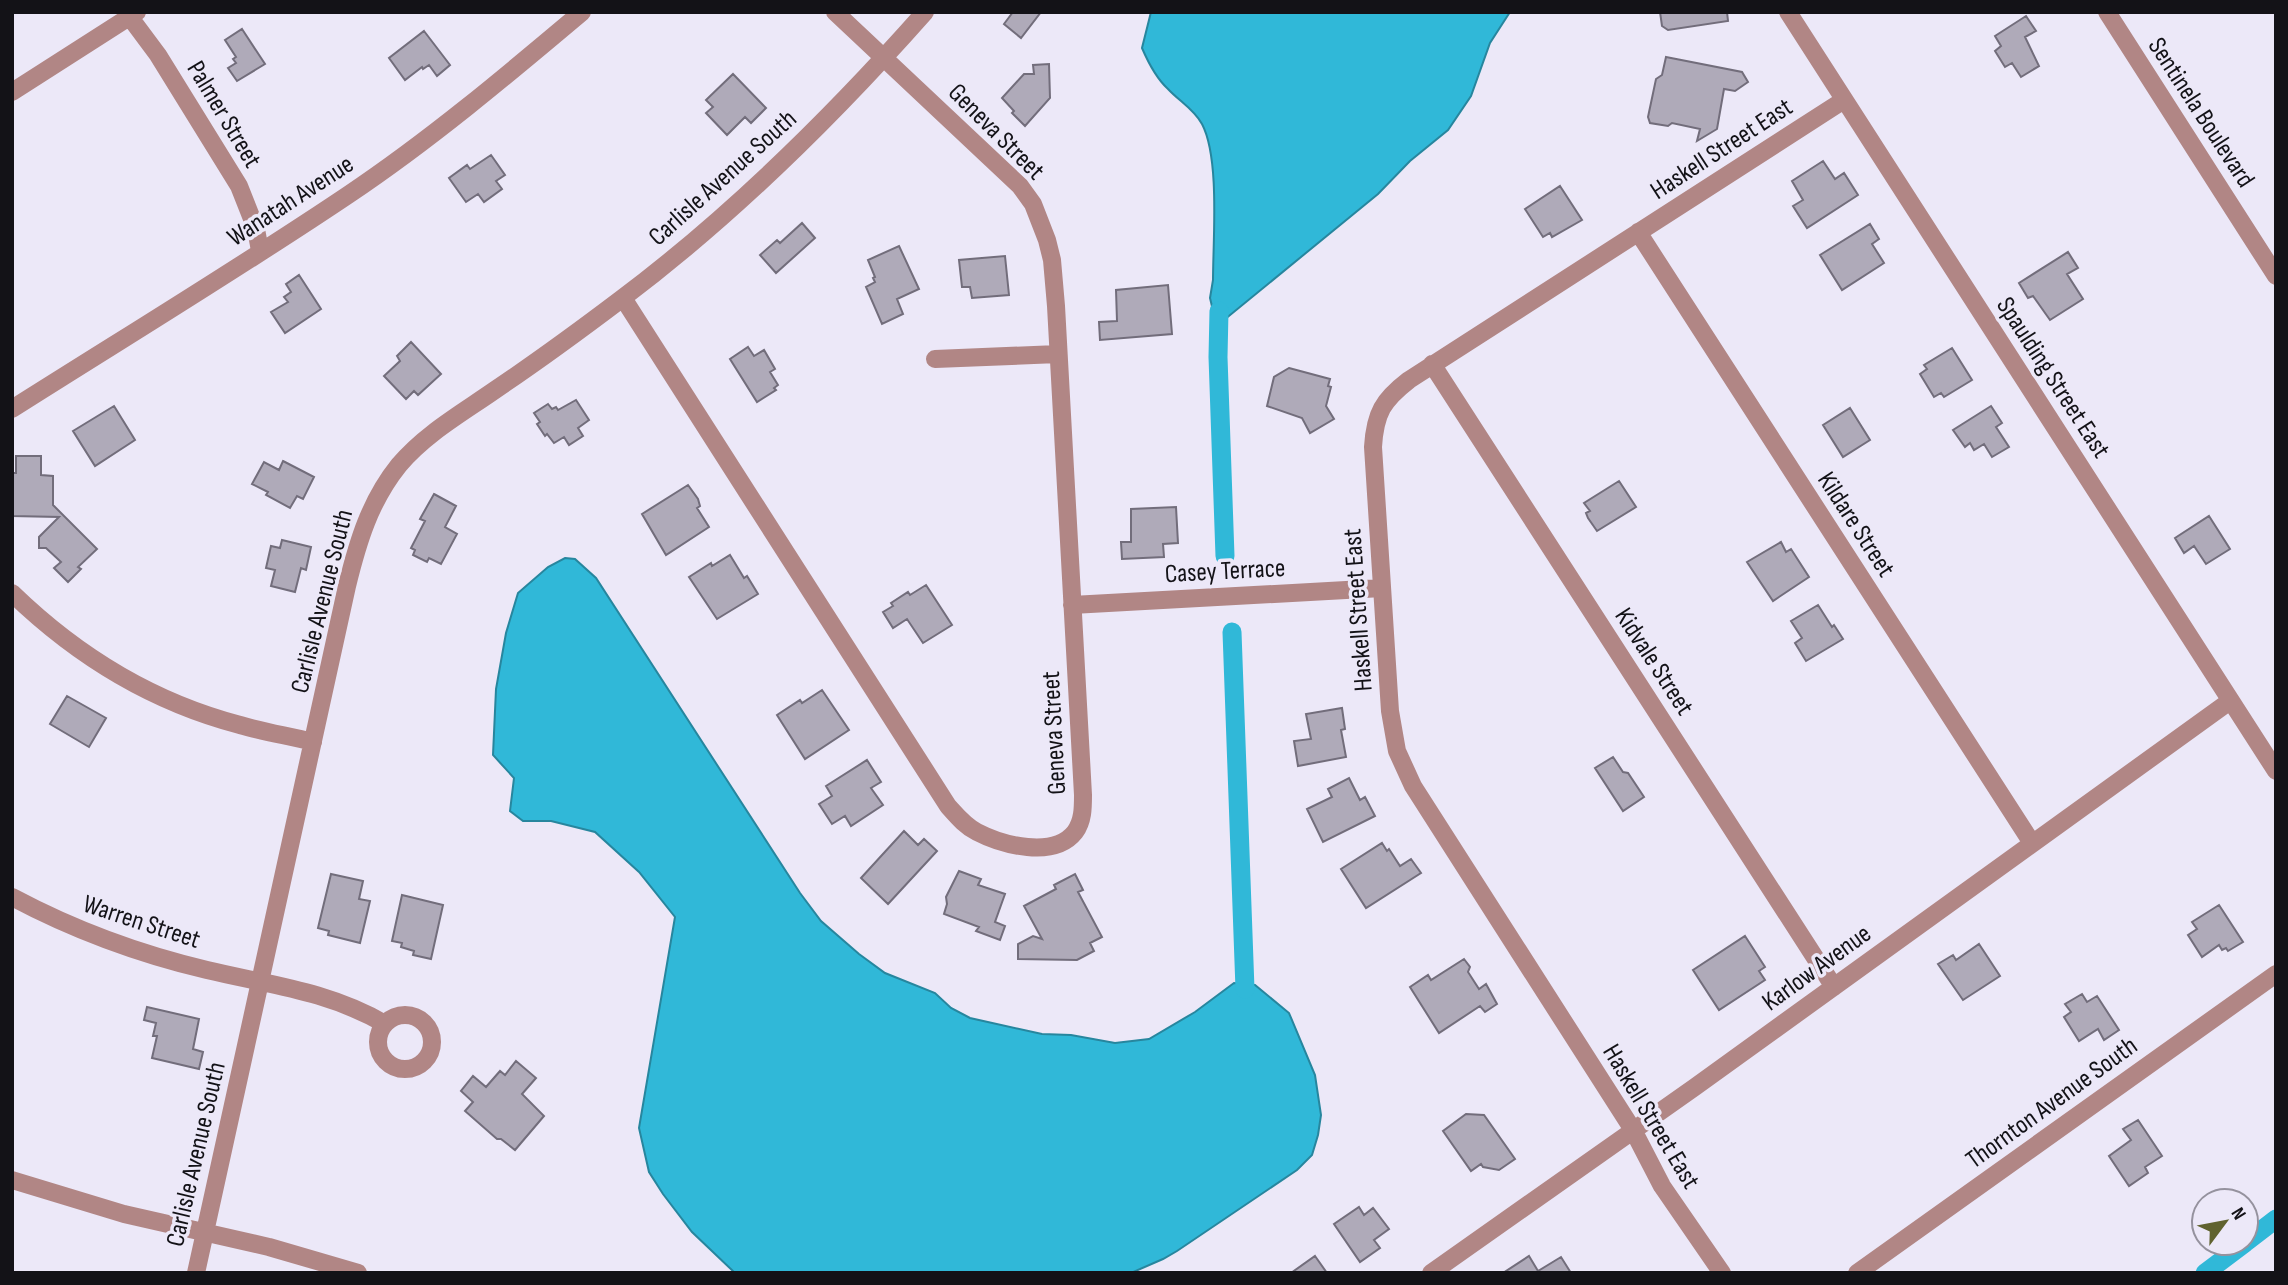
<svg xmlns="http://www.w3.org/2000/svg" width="2288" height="1285" font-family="'Sofia Sans Condensed',sans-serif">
<rect width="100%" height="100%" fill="#ece8f8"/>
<path fill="#30b8d8" stroke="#27869e" stroke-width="2" d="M1151,12H1510L1490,43L1471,96L1448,130L1410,161L1378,194L1224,320L1215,319L1210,298L1213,280C1213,240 1220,158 1202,124C1194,109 1179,101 1168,89C1156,78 1148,62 1142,48Z
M565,558L575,559L596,578L800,893L821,921L859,954L885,973L935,993L951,1008L970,1018L1042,1034L1071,1035L1115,1043L1149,1039L1195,1012L1234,983L1255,985L1289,1013L1315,1075L1321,1115L1318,1135L1312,1155L1297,1170L1177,1251L1163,1259L1131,1273H735L692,1232L663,1194L649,1172L639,1128L675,917L639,872L595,832L551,821H523L510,811L514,778L493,755L496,689L506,633L518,593L548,567Z"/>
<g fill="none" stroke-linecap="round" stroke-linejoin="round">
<path stroke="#30b8d8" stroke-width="19" d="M1219,311L1218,357L1225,556
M1232,632L1245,989
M2246,1242L2276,1219
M2205,1273L2245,1243"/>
</g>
<path fill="#afaab9" stroke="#726d7b" stroke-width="2" d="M1013,12H1041L1021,38L1004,24Z
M1660,12H1727L1728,21L1668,30L1662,26Z
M2026,16L2036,31L2025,37L2039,66L2021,77L2012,63L2005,67L1995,51L2001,46L1995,36Z
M242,29L265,64L237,81L228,68L236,63L233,59L236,57L225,40Z
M424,31L450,65L437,76L429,65L423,69L422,67L405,80L389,58Z
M1666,57L1742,72L1748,82L1735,91L1724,89L1717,129L1697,141L1700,129L1672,123L1668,126L1650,123L1648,117L1656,79L1662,75Z
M1049,64L1050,98L1025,126L1012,113L1014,111L1002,98L1024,74H1034L1033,65Z
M733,74L766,108L751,123L745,117L727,135L706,113L713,107L706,100Z
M491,155L505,175L496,181L502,189L484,202L478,194L466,202L449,178L467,165L470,169Z
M1823,161L1835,179L1844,173L1858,195L1807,228L1793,206L1803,200L1792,181Z
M1560,186L1582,220L1552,237L1550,233L1543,237L1525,209Z
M802,223L815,238L776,273L760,255L777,240L780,243Z
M1870,224L1879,239L1872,244L1884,263L1842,290L1820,255Z
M899,246L919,289L897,299L903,314L882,324L866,287L875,282L873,278L875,277L868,260Z
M2068,252L2078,268L2067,274L2083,299L2050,320L2033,296L2028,298L2019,283Z
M1005,256L1009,295L972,298L970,287H962L959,260Z
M299,275L321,309L285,333L271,312L288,302L284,297L291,292L286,284Z
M1168,285L1172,334L1100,340L1099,322L1117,321L1116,290Z
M411,342L441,374L418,395L414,391L406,399L384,376L400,361L397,356Z
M748,347L754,356L764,350L775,369L770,372L778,385L774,388L776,390L757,402L730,359Z
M1952,348L1972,380L1944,397L1941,393L1934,397L1920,374L1927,369L1924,365Z
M1289,368L1330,379L1328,386L1331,387L1326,406L1334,419L1310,433L1302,418L1267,406L1274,377Z
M576,400L589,420L578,428L583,436L569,445L564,437L554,443L547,434L545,436L537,424L540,422L534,413L548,404L552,409L556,407L558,410Z
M114,406L135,440L95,466L73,431Z
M1991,406L2002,423L1996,427L2009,447L1992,457L1984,444L1974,450L1970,443L1965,447L1953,430Z
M1850,408L1870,440L1843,457L1823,425Z
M16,456H41V475L53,476V505L97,549L78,567L81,569L68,582L54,568L61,562L46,548H39V537L59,517L12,516V473H16Z
M283,461L314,477L303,499L297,496L290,508L266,495L268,492L252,484L264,462L279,470Z
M1619,481L1636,507L1597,531L1588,518L1586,513L1590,511L1584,503Z
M688,485L698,499L700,506L697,508L709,527L666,555L642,514Z
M434,494L456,506L445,527L457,534L441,564L429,558L427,562L413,555L415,550L411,548L425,521L420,519Z
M1176,507L1178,543L1163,544L1164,557L1122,559L1121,542H1131V509Z
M2209,516L2230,549L2206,564L2194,546L2184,553L2175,538Z
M282,540L311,547L306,570L301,568L295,592L271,586L275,570L266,568L271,546L280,548Z
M1781,542L1786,552L1791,549L1809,577L1773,601L1747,562Z
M730,555L744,578L747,576L758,594L717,619L689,577L711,563L712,566Z
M926,585L952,625L923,643L907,619L893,628L883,612L893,606L891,603L908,592L910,595Z
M1818,605L1832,627L1834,625L1843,639L1806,661L1795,643L1802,638L1791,621Z
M822,690L849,730L805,759L777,715L800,700L802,703Z
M67,696L106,718L89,747L50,724Z
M1342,708L1345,729L1341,730L1346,757L1298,766L1294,741L1311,739L1306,714Z
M1613,757L1623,772L1628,773L1644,797L1623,811L1595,768Z
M867,760L881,782L871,788L883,805L851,826L845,816L832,824L819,804L832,796L826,786Z
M1349,778L1360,800L1365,797L1375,816L1323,842L1307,809L1332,797L1328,789Z
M904,831L918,845L924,839L937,851L888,904L861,878Z
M1382,843L1387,851L1389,849L1400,866L1411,859L1421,873L1366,908L1341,869Z
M959,871L981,879L978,885L1005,894L995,922L1005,926L1000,940L976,931L979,927L944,914L947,904L946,897Z
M331,874L363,881L359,899L370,901L360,943L328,935L329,931L318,928Z
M1075,874L1083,890L1078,892L1102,937L1090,943L1094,951L1077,960L1018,959V944L1033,936L1042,939L1024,906L1056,889L1054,885Z
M402,895L443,905L431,959L413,955L414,951L401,947L402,943L392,941Z
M2219,905L2243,942L2228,951L2226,948L2222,950L2219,945L2202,957L2188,935L2197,929L2192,922Z
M1745,936L1765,967L1759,971L1765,980L1719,1010L1693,970Z
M1979,944L2000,976L1963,1000L1938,964L1953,955L1956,960Z
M1464,959L1470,967L1468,972L1479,989L1486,984L1497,1004L1485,1012L1480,1006L1439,1033L1410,987L1428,975L1431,980Z
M2082,994L2087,1002L2097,996L2119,1030L2104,1040L2098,1029L2079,1041L2064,1017L2071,1012L2065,1004Z
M147,1007L199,1019L193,1049L203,1052L199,1069L152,1058L157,1036H153L156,1023L144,1020Z
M516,1061L536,1078L522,1094L544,1116L515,1150L501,1139H497L465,1111L473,1102L461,1091L473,1076L486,1087L500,1071L505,1075Z
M1466,1114L1484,1115L1515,1159L1499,1170L1483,1167L1481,1164L1471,1171L1443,1131Z
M2138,1120L2162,1156L2145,1167L2148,1173L2129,1186L2109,1156L2131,1140L2123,1129Z
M1359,1207L1364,1215L1373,1208L1389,1229L1374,1240L1380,1248L1360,1262L1334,1224Z
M1315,1256L1327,1273H1291Z
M1529,1256L1538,1271L1561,1257L1571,1273H1503Z"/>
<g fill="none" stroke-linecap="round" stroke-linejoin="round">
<path stroke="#b18685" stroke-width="18" d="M126,12L158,55L239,186L256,229L260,251
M1788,12L2276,771
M2107,12L2276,276
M12,92L137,12
M1638,232L2032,843
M623,298L948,806C957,816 965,826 977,832C1002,845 1054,859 1075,832C1083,821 1083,808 1083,795L1056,306L1052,260L1047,240L1033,204L1020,186L835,12
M935,359L1058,354
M1432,364L1834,987
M12,409C124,338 238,269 348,195C430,140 506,76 582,12
M12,593C77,656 152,702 240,725C264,732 289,736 313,742
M1072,605L1382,588
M12,897C74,930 139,954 207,970C270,985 328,991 385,1024
M378 1042a27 27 0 1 1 54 0a27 27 0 1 1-54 0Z
M12,1180L124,1214L269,1247L358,1273
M196,1273L347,586C358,541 370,501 399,465C425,434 462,413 495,390C538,361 579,331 620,300C732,216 833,116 925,12
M1431,1273L1695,1087L2230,701
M1722,1273L1662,1186L1633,1130L1413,786L1397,751L1390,711L1373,447C1375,413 1383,400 1409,380L1844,100
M1857,1273L2276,974"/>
</g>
<g text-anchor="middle" stroke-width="7" stroke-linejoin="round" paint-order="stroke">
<g font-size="26" fill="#131217" stroke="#ece8f8">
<text transform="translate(2202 112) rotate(57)" y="9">Sentinela Boulevard</text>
<text transform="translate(225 114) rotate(59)" y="9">Palmer Street</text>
<text transform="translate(997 131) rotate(45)" y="9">Geneva Street</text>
<text transform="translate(1721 148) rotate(-33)" y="9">Haskell Street East</text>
<text transform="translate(722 177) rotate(-42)" y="9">Carlisle Avenue South</text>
<text transform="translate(290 200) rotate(-33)" y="9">Wanatah Avenue</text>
<text transform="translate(2054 377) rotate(57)" y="9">Spaulding Street East</text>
<text transform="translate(1857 524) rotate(57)" y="9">Kildare Street</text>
<text transform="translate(1225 570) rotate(-3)" y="9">Casey Terrace</text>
<text transform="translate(321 601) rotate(-76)" y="9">Carlisle Avenue South</text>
<text transform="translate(1357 610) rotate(-94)" y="9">Haskell Street East</text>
<text transform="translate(1655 661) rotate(57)" y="9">Kidvale Street</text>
<text transform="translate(1053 733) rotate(-93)" y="9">Geneva Street</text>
<text transform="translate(142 921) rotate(18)" y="9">Warren Street</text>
<text transform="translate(1816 967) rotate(-36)" y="9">Karlow Avenue</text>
<text transform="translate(2051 1102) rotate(-36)" y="9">Thornton Avenue South</text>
<text transform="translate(1652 1116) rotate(59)" y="9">Haskell Street East</text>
<text transform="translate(195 1154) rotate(-77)" y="9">Carlisle Avenue South</text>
</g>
</g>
<rect width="2288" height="1285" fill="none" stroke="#131217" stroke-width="28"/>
<g transform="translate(2225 1222) rotate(58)"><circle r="33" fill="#ece8f8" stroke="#95929e" stroke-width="2"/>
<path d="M0-5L12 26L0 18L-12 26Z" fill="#60622f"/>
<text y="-10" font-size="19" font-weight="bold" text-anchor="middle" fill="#131217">N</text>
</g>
</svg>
